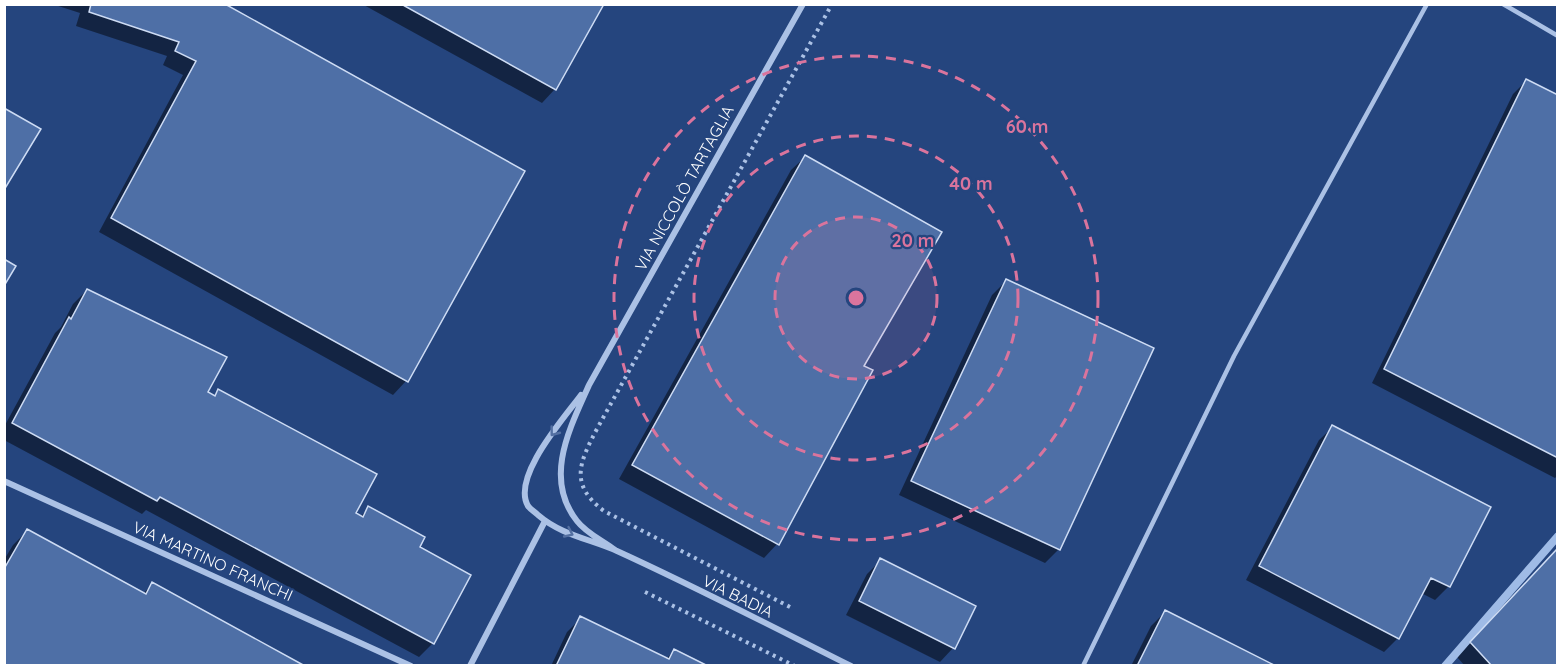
<svg xmlns="http://www.w3.org/2000/svg" width="1562" height="670" font-family="Quicksand,sans-serif">
<rect width="100%" height="100%" fill="#25457e"/>
<path fill="#0007" d="M52,4H222L406,381L393,395L99,232L183,75L163,65L167,56L76,26L80,13Z
M362,4H602L555,89L542,103Z
M1526,81L1558,97V475L1555,478L1372,383L1513,94Z
M805,157L862,366L871,371L777,544L764,558L619,479L791,170Z
M1006,281L1059,549L1045,563L899,495L992,295Z
M87,290L206,393L213,397L219,391L354,514L360,517L369,508L418,548L433,643L419,657L146,510L142,514L4,440V427L55,333L61,327L73,304Z
M1333,427L1489,507L1449,586L1435,600L1421,593L1398,638L1384,652L1246,580L1319,440Z
M27,531L143,594L152,584L302,666H4V560L13,545Z
M1558,549V666H1465L1457,657Z
M881,560L953,648L940,662L846,615L867,574Z
M1165,612L1273,666H1131L1151,626Z
M581,618L666,659L674,651L705,666H551L567,632Z"/>
<g fill="none" stroke-linecap="round" stroke-linejoin="round">
<path stroke="#9fbbe6" stroke-width="8" d="M1445,666L1558,536"/>
</g>
<path fill="#4e6fa6" stroke="#cedcf4" stroke-width="1.5" d="M91,4H225L525,171L408,382L111,218L196,61L175,51L179,42L89,12Z
M401,4H604L556,90Z
M1526,79L1558,95V458L1384,369Z
M4,108L41,129L4,190Z
M805,155L942,232L864,366L873,370L779,545L632,465Z
M4,259L16,266L4,286Z
M1006,279L1154,348L1060,550L911,481Z
M87,289L227,357L208,392L215,396L218,389L377,474L356,513L363,517L368,506L425,537L420,547L471,575L434,644L160,497L157,501L12,423L69,317L71,319Z
M1332,425L1491,507L1450,587L1431,578L1399,639L1259,566Z
M27,529L146,594L152,582L305,666H4V569Z
M1558,548V666H1492L1470,642Z
M880,558L976,606L955,649L859,601Z
M1165,610L1276,666H1137Z
M580,616L669,659L674,649L708,666H556Z"/>
<g fill="none" stroke-linecap="round" stroke-linejoin="round">
<path stroke="#abc1e5" stroke-width="4" stroke-dasharray="3 4.5" stroke-linecap="butt" d="M645,592L795,666
M790,607L604,511C568,484 580,461 598,427L832,4"/>
<path stroke="#abc1e5" stroke-width="4.5" d="M1503,4L1558,36
M1083,666L1234,356L1427,4"/>
<path stroke="#abc1e5" stroke-width="6" d="M581,395C565,417 511,477 528,506C530,509 535,512 538,515C561,535 590,539 617,551C696,587 773,627 851,666
M4,481L411,666
M615,550C603,541 586,533 577,521C543,478 570,428 589,385L803,4
M470,666L545,521"/>
</g>
<defs><path id="oneway-chevron" d="M-2-3.5L2.5 0L-2 3.5" fill="none" stroke-width="1.6" stroke-linecap="round" stroke-linejoin="round" transform="scale(1.5)"/></defs>
<g stroke="#5470a2">
<use href="#oneway-chevron" transform="translate(554 432) rotate(127)"/>
<use href="#oneway-chevron" transform="translate(569 533) rotate(25)"/>
</g>
<circle cx="856" cy="298" r="81" fill="#da749d" fill-opacity=".12"/>
<g fill="none" stroke="#da749d" stroke-width="3" stroke-dasharray="10 8">
<circle cx="856" cy="298" r="81"/>
<circle cx="856" cy="298" r="162"/>
<circle cx="856" cy="298" r="242"/>
</g>
<g text-anchor="middle" stroke-width="4.5" stroke-linejoin="round" paint-order="stroke">
<g font-size="16" fill="#fff" stroke="#25457e">
<text transform="translate(684 188) rotate(-61)" y="6">VIA NICCOLÒ TARTAGLIA</text>
<text transform="translate(213 561) rotate(24)" y="6">VIA MARTINO FRANCHI</text>
<text transform="translate(738 596) rotate(26)" y="6">VIA BADIA</text>
</g>
</g>
<circle cx="856" cy="298" r="9" fill="#da749d" stroke="#25457e" stroke-width="3"/>
<g font-size="18" text-anchor="middle" font-weight="bold" fill="#da749d" stroke="#25457e" stroke-width="4.5" stroke-linejoin="round" paint-order="stroke">
<text x="1027" y="133">60 m</text>
<text x="971" y="190">40 m</text>
<text x="913" y="247">20 m</text>
</g>
<rect width="1562" height="670" fill="none" stroke="#ffffff" stroke-width="12"/>
</svg>
